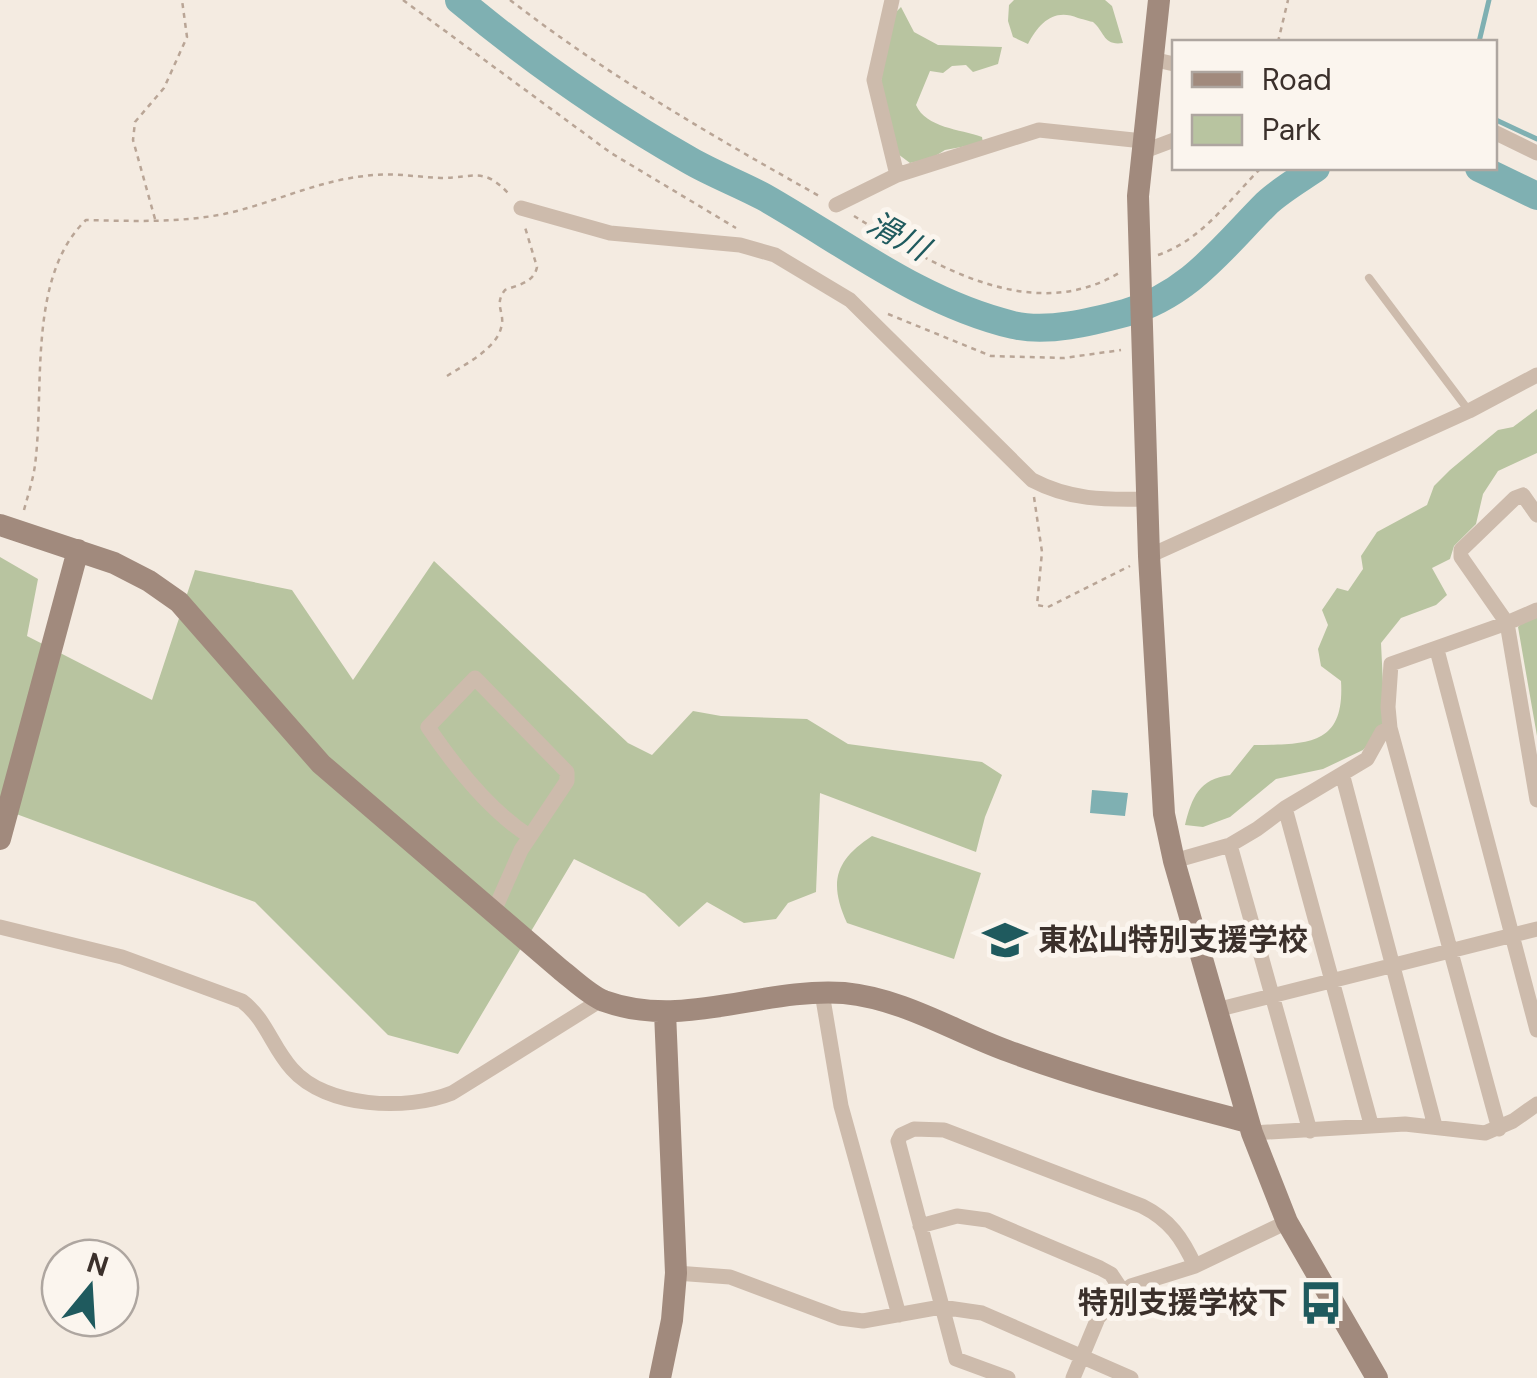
<svg xmlns="http://www.w3.org/2000/svg" width="1537" height="1378" font-family="'DM Sans','Noto Sans JP',sans-serif">
<rect width="100%" height="100%" fill="#f4ebe1"/>
<path fill="#b8c4a0" d="M1014,0H1105L1112,6L1123,43C1103,46 1105,32 1093,22C1092,22 1079,18 1078,18C1054,8 1039,23 1028,44L1013,37L1008,21L1009,5Z
M901,7L914,32L938,45L1002,47L998,64L973,72L966,65L952,66L943,73L930,71L916,105C926,128 960,129 982,137L983,143L945,150L932,158L910,163L898,154L881,81L894,14Z
M1537,409V453L1498,471L1483,494L1476,524L1454,546L1450,559L1432,568L1447,595L1436,605L1401,618L1381,643L1385,726L1363,750L1323,769L1276,779L1230,817L1203,827L1185,825C1192,797 1199,779 1230,775L1254,745C1308,744 1345,746 1341,681L1321,666L1318,649L1328,625L1322,610L1337,588L1348,591L1363,569L1361,556L1377,532L1427,505L1434,486L1450,470L1498,430L1513,427Z
M0,557L38,579L27,636L152,700L195,570L292,590L353,680L434,561L628,743L652,755L693,711L721,716L807,719L848,744L982,762L1002,775L985,817L976,852L820,793L816,892L788,903L776,919L744,923L707,902L679,927L645,894L574,859L458,1054L388,1035L255,902L0,808Z
M1537,614V736L1518,627L1527,618Z
M872,836L981,873L954,959L847,923C828,881 836,860 872,836Z"/>
<path fill="#7fb0b2" d="M1092,790L1128,793L1125,816L1090,813Z"/>
<g fill="none" stroke-linecap="round" stroke-linejoin="round">
<path stroke="#7fb0b2" stroke-width="5" d="M1479,42L1489,0
M1494,119L1537,139"/>
<path stroke="#7fb0b2" stroke-width="28" d="M459,0C531,60 608,114 689,160C713,174 740,184 764,197C845,243 921,303 1013,325C1048,333 1091,322 1125,313C1189,295 1223,247 1267,203C1281,190 1300,179 1316,168
M1479,168L1537,196"/>
<path stroke="#b9a596" stroke-width="2.5" stroke-dasharray="5 5" stroke-linecap="butt" d="M403,0L611,153L736,228
M510,0C607,75 714,137 821,197
M1278,42L1288,0
M854,216C930,263 1030,326 1119,273
M155,219L133,140L135,122L164,88L187,37L182,0
M1158,255C1202,240 1230,199 1261,168
M888,314L991,356L1064,358L1121,350
M447,376C464,365 496,349 501,328C506,313 493,305 505,290C517,285 534,283 537,267L524,224
M1034,497L1042,552L1037,605L1048,607L1130,566
M24,510C28,495 33,480 35,465C45,388 27,277 86,220C132,221 178,223 224,214C271,204 316,181 365,176C390,172 416,177 441,178C476,178 483,166 510,195"/>
<path stroke="#cdbbac" stroke-width="8" d="M1369,278L1469,411"/>
<path stroke="#cdbbac" stroke-width="15" d="M892,0L874,80L897,175
M1152,59L1174,64
M1494,132L1537,153
M1142,152L1174,140
M836,205L897,175L1039,130L1143,141
M521,208L610,233L740,245L775,255L850,300L1032,480C1070,500 1104,500 1147,499
M1537,515L1523,495L1515,498L1461,550V557L1507,623L1537,610
M1149,556L1469,411L1537,375
M1437,650L1537,1030
M1343,777L1435,1126
M1285,808L1371,1124
M1230,845L1310,1131
M1174,861L1230,845L1257,829L1285,808L1367,759L1382,732L1390,728
M494,911L521,850L567,781V772L475,678L428,727C455,767 489,810 529,836
M0,927L122,957L242,1001C266,1019 272,1047 292,1069C326,1108 407,1111 452,1093L601,1000
M822,993L841,1106L899,1315
M1216,1010L1537,929
M1499,1129L1390,728L1388,707L1391,664L1507,623L1537,800
M1252,1133L1405,1124L1485,1133L1513,1121L1537,1104
M920,1226L957,1216L987,1220L1100,1268L1111,1274L1123,1292
M676,1273L730,1277L840,1318L863,1321L941,1307L982,1313L1131,1378
M1008,1378L956,1359L898,1141L901,1135L914,1129L944,1130L1142,1206C1170,1220 1182,1238 1195,1266
M1073,1378L1098,1318L1116,1297L1131,1286L1195,1266L1287,1222"/>
<path stroke="#a18a7d" stroke-width="22" d="M1159,0L1138,196L1149,556L1164,814L1174,861L1252,1133L1287,1222L1377,1378
M0,525L114,563L149,581L179,602L321,764L561,970C574,980 589,995 604,1001C684,1030 764,987 844,993C904,999 953,1031 1008,1051C1086,1080 1167,1101 1248,1122
M0,839L78,550
M660,1378L672,1320L676,1273L665,1012"/>
</g>
<defs>
<g id="school-bare" transform="scale(3.45)"><path d="M0-5L7-2L0 1L-7-2ZM-4 1L0 2.5L4 1V4Q0 6-4 4Z" fill="#1f5a5e" stroke="#fbf5ee" stroke-width="2.5" paint-order="stroke"/></g>
<g id="bus-bare" transform="scale(3.45)"><path d="M-5-6H5V4H4V6H2V4H-2V6H-4V4H-5ZM-3.5-4V0h7V-4ZM-3.5 1.2v1.5H-2V1.2ZM2 1.2v1.5H3.5V1.2Z" fill="#1f5a5e" stroke="#fbf5ee" stroke-width="2.5" paint-order="stroke"/></g>
</defs>
<g fill-rule="evenodd">
<use href="#school-bare" x="1005" y="940"/>
<use href="#bus-bare" x="1321" y="1303"/>
</g>
<g text-anchor="middle" stroke-width="10" stroke-linejoin="round" paint-order="stroke">
<g font-size="30" font-weight="bold" fill="#3b302b" stroke="#fbf5ee" text-anchor="start">
<text x="1038" y="950">東松山特別支援学校</text>
<text x="1288" y="1313" text-anchor="end">特別支援学校下</text>
</g>
<g font-size="32" font-style="italic" fill="#1f5a5e" stroke="#fbf5ee">
<text transform="translate(898 236) rotate(29)" y="11">滑川</text>
</g>
</g>
<rect x="1172" y="40" width="325" height="130" fill="#fbf5ee" stroke="#aea6a0" stroke-width="2.5"/>
<rect x="1192" y="72" width="50" height="15" fill="#a18a7d" stroke="#aea6a0" stroke-width="2.5"/>
<text x="1262" y="90" font-size="30" fill="#3b302b">Road</text>
<rect x="1192" y="115" width="50" height="30" fill="#b8c4a0" stroke="#aea6a0" stroke-width="2.5"/>
<text x="1262" y="140" font-size="30" fill="#3b302b">Park</text>
<g transform="translate(90 1288) rotate(18)"><circle r="48" fill="#fbf5ee" stroke="#aea6a0" stroke-width="2.5"/>
<path d="M0-8L18 38L0 25L-18 38Z" fill="#1f5a5e"/>
<text y="-15" font-size="28" font-weight="bold" text-anchor="middle" fill="#3b302b">N</text>
</g>
</svg>
